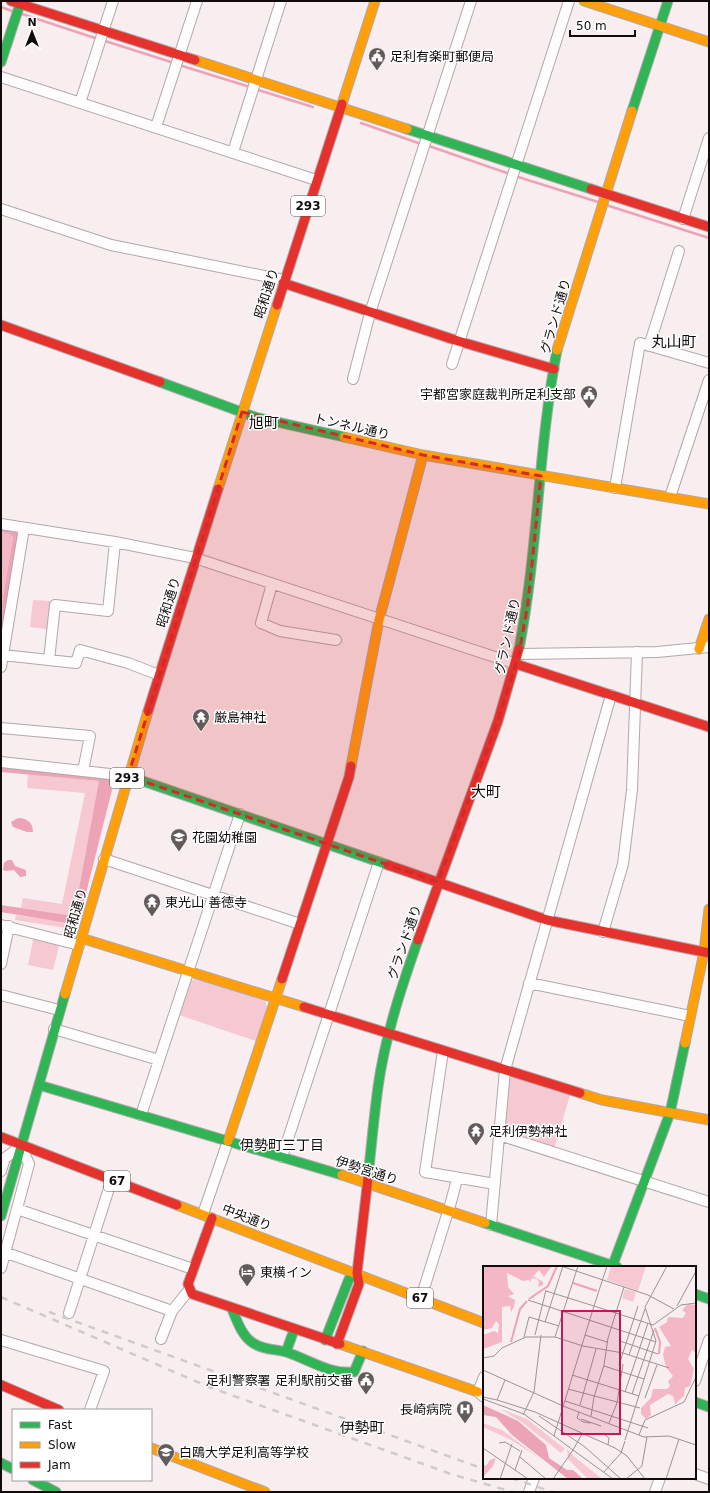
<svg xmlns="http://www.w3.org/2000/svg" width="710" height="1493" font-family="'DejaVu Sans','Noto Sans JP',sans-serif">
<rect width="100%" height="100%" fill="#f8edef"/>
<path fill="#f6c8d2" d="M33,600L50,601L47,629L30,627Z
M28,774L100,781L74,916L21,908L23,898L62,904L85,793L27,788Z
M16,915L78,925L73,929L15,920Z
M34,936L60,942L53,970L28,965Z
M196,979L265,1000L267,1008L256,1041L179,1015L190,981Z
M512,1077L570,1095L554,1149L509,1135L504,1128L507,1080Z"/>
<path fill="#f4b7c6" d="M1,532L11,534L13,537L1,608Z"/>
<path fill="#eca3b6" d="M1,528L16,531L18,535L1,634V608L13,537L10,534L1,532Z
M1,767L115,778L78,925L1,912V905L74,916L99,781L1,772Z
M18,818C26,818 33,822 33,832H27L13,827L11,822Z
M12,860L15,866L26,870V876L20,877L14,870L6,871L3,870L4,863L8,860Z"/>
<g fill="none" stroke-linecap="round" stroke-linejoin="round">
<path stroke="#eca3b6" stroke-width="2.5" d="M1,7L12,11
M22,14L98,39
M102,40L174,63
M179,65L250,87
M255,89L313,107
M361,123L421,144
M426,145L510,174
M515,176L598,202
M606,205L709,238"/>
<g stroke="#b0a8aa" stroke-width="12">
<path id="street" d="M1,77L316,180
M80,103L113,1
M156,127L197,1
M233,152L281,1
M1,209L111,245L284,280
M683,219L709,138
M649,346L679,251
M452,364L569,1
M353,379L370,313L471,1
M615,488L640,343L709,363
M670,497L709,380
M1,524L115,542L195,558L516,664
M272,584L261,623L280,631L336,640
M519,654L657,652L709,647
M3,655L76,663L80,650L128,663L159,675
M49,660L55,605L108,611L115,542
M1,667L24,528
M1,728L90,736L83,771
M1,762L128,776
M104,859L300,924
M1,925L79,945
M603,932L623,864L632,790L637,652
M1,964L9,926
M529,983L690,1016
M1,995L59,1010
M54,1029L159,1060
M443,1051L425,1172L495,1184
M141,1115L240,814
M499,1135L709,1202
M282,1157L379,862
M1,1171L5,1158L21,1146L29,1164L1,1268
M17,1209L193,1269
M203,1214L228,1141
M491,1225L505,1070L611,695
M1,1251L172,1311
M421,1298L451,1202L457,1179
M69,1313L112,1179
M161,1339L172,1311L189,1290
M1,1340L104,1371L90,1410
M484,1377L478,1392L484,1397
M695,1381L709,1340
M695,1474L709,1479
M529,1492L534,1478
M655,1492L660,1478"/>
</g>
<g stroke="#b0a8aa" stroke-width="11">
<path id="fast" d="M1,62L21,1
M632,111L668,1
M407,129L591,189
M160,382L255,417L344,437
M519,649C538,551 538,449 557,350
M128,776L388,865
M39,1085L342,1175
M368,1178C371,1148 374,1117 378,1087C385,1037 401,988 418,940
M1,1216L65,994
M485,1223L617,1267
M612,1267L670,1113L685,1043
M695,1294L709,1299
M232,1309C237,1321 242,1336 253,1343C263,1350 275,1349 286,1352C308,1359 330,1375 354,1372L363,1351
M325,1340L349,1279L357,1273
M286,1352L294,1330
M695,1402L709,1407
M1,1463L13,1469
M33,1480L56,1492"/>
</g>
<g stroke="#b0a8aa" stroke-width="11">
<path id="slow" d="M584,1L709,42
M195,60L407,129
M342,104L375,1
M557,350L632,111
M344,437L423,455L709,504
M218,489L277,305
M699,649L709,619
M351,766L379,620L423,455
M81,938L304,1007
M65,994L148,711
M685,1043L704,952L709,909
M580,1093L602,1100L709,1120
M228,1141L282,979
M342,1175L485,1223
M177,1205L484,1323
M340,1344L478,1392
M151,1448L265,1492"/>
</g>
<g stroke="#b0a8aa" stroke-width="11">
<path id="jam" d="M11,1L195,60
M591,189L709,227
M283,283L458,341L554,369
M277,305L342,104
M1,325L160,382
M516,664L709,727
M148,711L218,489
M388,865L547,920L709,953
M418,940L498,721L519,649
M282,979L349,777L351,766
M304,1007L580,1093
M1,1137L177,1205
M212,1218L188,1284L192,1294L340,1344
M337,1344L359,1284L357,1273L368,1178
M1,1385L59,1410"/>
</g>
<use href="#street" stroke="#fefcfd" stroke-width="10"/>
<use href="#fast" stroke="#30b455" stroke-width="9"/>
<use href="#slow" stroke="#ff9f0a" stroke-width="9"/>
<use href="#jam" stroke="#e5322d" stroke-width="9"/>
<path stroke="#cecbcc" stroke-width="2.5" stroke-dasharray="7 7" stroke-linecap="butt" d="M1,1297L209,1387L451,1474L513,1492
M49,1312L484,1469
M511,1478L553,1492"/>
</g>
<path fill="#d62828" fill-opacity="0.2" stroke="#d62828" stroke-width="3" stroke-dasharray="8 5" stroke-linejoin="round" d="M242,412L423,455L541,476L528,603L519,654L498,721L438,882L128,776Z"/>
<defs>
<g id="civic-pin" transform="scale(0.9)"><path d="M0 17L-7.5 6A9.5 9.5 0 1 1 7.5 6Z" fill="#625a5b" stroke="#fff"/><path d="M-.6-6.5H3V-4.5H.6V-3L4-1V1h2V6H-6V1h2V-1L-.6-3ZM-1.2 2.5V6h2.4V2.5Z" fill="#fff"/></g>
<g id="temple-pin" transform="scale(0.9)"><path d="M0 17L-7.5 6A9.5 9.5 0 1 1 7.5 6Z" fill="#625a5b" stroke="#fff"/><path d="M0-6L5-2H3V0L6.5 2.5H4V6H1.5V3h-3V6H-4V2.5H-6.5L-3 0V-2H-5Z" fill="#fff"/></g>
<g id="school-pin" transform="scale(0.9)"><path d="M0 17L-7.5 6A9.5 9.5 0 1 1 7.5 6Z" fill="#625a5b" stroke="#fff"/><path d="M0-5L7-2L0 1L-7-2ZM-4 1L0 2.5L4 1V4Q0 6-4 4Z" fill="#fff"/></g>
<g id="hotel-pin" transform="scale(0.9)"><path d="M0 17L-7.5 6A9.5 9.5 0 1 1 7.5 6Z" fill="#625a5b" stroke="#fff"/><path d="M-6-4.5h1.5V1H6V5H4.5V3h-9V5H-6ZM-4 0a1.8 1.8 0 1 1 3.6 0ZM.5 0V-2.5h3Q6-2.5 6 0Z" fill="#fff"/></g>
<g id="hospital-pin" transform="scale(0.9)"><path d="M0 17L-7.5 6A9.5 9.5 0 1 1 7.5 6Z" fill="#625a5b" stroke="#fff"/><path d="M-5-5h3v3.5h4V-5h3V5h-3V1.5h-4V5h-3Z" fill="#fff"/></g>
</defs>
<g fill-rule="evenodd">
<use href="#civic-pin" x="377" y="56"/>
<use href="#civic-pin" x="589" y="394"/>
<use href="#temple-pin" x="201" y="717"/>
<use href="#school-pin" x="179" y="837"/>
<use href="#temple-pin" x="152" y="902"/>
<use href="#temple-pin" x="476" y="1131"/>
<use href="#hotel-pin" x="247" y="1272"/>
<use href="#civic-pin" x="366" y="1380"/>
<use href="#hospital-pin" x="465" y="1409"/>
<use href="#school-pin" x="166" y="1452"/>
</g>
<g text-anchor="middle" stroke-width="3" stroke-linejoin="round" paint-order="stroke">
<g fill="#fff" stroke="#585455" stroke-width="1">
<rect x="291" y="196" width="34" height="20" rx="3"/>
<rect x="110" y="768" width="34" height="20" rx="3"/>
<rect x="104" y="1171" width="26" height="20" rx="3"/>
<rect x="407" y="1288" width="26" height="20" rx="3"/>
</g>
<g font-size="12" font-weight="bold" fill="#110b0c">
<text x="308" y="210">293</text>
<text x="127" y="782">293</text>
<text x="117" y="1185">67</text>
<text x="420" y="1302">67</text>
</g>
<g font-size="13" fill="#110b0c" stroke="#fff" text-anchor="start">
<text x="390" y="61">足利有楽町郵便局</text>
<text x="576" y="399" text-anchor="end">宇都宮家庭裁判所足利支部</text>
<text x="214" y="722">厳島神社</text>
<text x="192" y="842">花園幼稚園</text>
<text x="165" y="907">東光山 善徳寺</text>
<text x="489" y="1136">足利伊勢神社</text>
<text x="260" y="1277">東横イン</text>
<text x="353" y="1385" text-anchor="end">足利警察署 足利駅前交番</text>
<text x="452" y="1414" text-anchor="end">長崎病院</text>
<text x="179" y="1457">白鴎大学足利高等学校</text>
</g>
<g font-size="13" fill="#110b0c" stroke="#fff">
<text transform="translate(266 293) rotate(-72)" y="5">昭和通り</text>
<text transform="translate(555 316) rotate(-74)" y="5">グランド通り</text>
<text transform="translate(352 426) rotate(13)" y="5">トンネル通り</text>
<text transform="translate(168 602) rotate(-73)" y="5">昭和通り</text>
<text transform="translate(507 636) rotate(-78)" y="5">グランド通り</text>
<text transform="translate(75 913) rotate(-74)" y="5">昭和通り</text>
<text transform="translate(404 942) rotate(-71)" y="5">グランド通り</text>
<text transform="translate(367 1170) rotate(18)" y="5">伊勢宮通り</text>
<text transform="translate(247 1217) rotate(21)" y="5">中央通り</text>
</g>
<g font-size="14" fill="#110b0c" stroke="#fff">
<text x="282" y="1150">伊勢町三丁目</text>
</g>
<g font-size="15" fill="#110b0c" stroke="#fff">
<text x="674" y="347">丸山町</text>
<text x="264" y="428">旭町</text>
<text x="486" y="797">大町</text>
<text x="362" y="1433">伊勢町</text>
</g>
</g>
<g transform="translate(483 1266)">
<rect width="213" height="213" fill="#f8edef"/>
<path d="M128,0H163L155,25L124,14ZM142,23L153,26L150,36L139,32ZM18,143L44,153L82,183L78,187L40,157ZM0,157L19,164L55,191L28,174L0,161ZM84,183L93,192L119,213H105L85,193Z" fill="#f6c8d2"/>
<path d="M0,0H69L61,11L56,4L50,10L60,16V19L55,21L56,16L54,13L49,12L47,16L46,14L40,15L24,7L25,21L31,28L25,30L32,34L31,41L28,46L27,40L19,41V76L0,83V69L11,65L15,67L16,58L13,55L9,62L0,64ZM205,38L213,39V87L209,84L205,93L211,103L207,120L202,122L201,130L192,138L190,130L185,128L167,139L168,149L163,153L158,148V142L168,132L170,123H184L187,120L185,115L190,110L183,101L180,89L182,81L188,80L176,61L184,56L185,51L200,52L203,47L199,44ZM13,192L10,200L1,210L0,198L3,200L7,194Z" fill="#f4b7c6"/>
<path d="M0,139L35,155L63,179L66,192L84,204H90L100,213H85L29,169L13,151L0,149Z" fill="#eca3b6"/>
<path fill="none" stroke="#eca3b6" stroke-width="2" d="M90,17L114,25M46,33L65,20L74,0M172,62L177,76L176,88M28,76L37,43L44,35"/>
<path fill="none" stroke="#9c9394" stroke-width="1" d="M78,0L165,29L191,43M63,25L111,40L124,0M45,34L173,76M194,40L213,5M62,56L80,0M52,69L63,24M102,69L124,76M41,71L46,51L76,60M72,71L100,80L140,87L186,102M137,75L175,88M146,89L162,43M0,92L11,90L19,82L43,71H72L95,0M136,99L155,40M121,100L161,113M0,104L80,140L161,171L186,170L213,179M89,109L156,130M85,123L157,142M142,126L165,57M149,128L171,64M0,131L14,134L22,114M162,132L174,99M0,133L41,148L71,170M14,134L52,146L132,182L144,190L162,213M82,135L165,162M97,139L113,83M96,146L94,152L100,156L108,157M40,149L51,126L58,69M56,150L102,181L138,213M108,150L111,131L121,99L125,72L141,21M98,153L118,160M126,157L134,137L140,98M122,169L126,172L125,179M156,169L162,154L201,136L213,111M142,174L173,75L162,41L184,0M16,177L22,176L37,185M0,182L45,213M90,184L99,168M90,184L130,213M37,191L63,213M32,204L39,184M121,206L138,187L142,175M17,213L29,178M70,213L90,184L71,170L111,40L170,59L198,39L213,37M143,213L159,200L164,171M183,213L196,173"/>
<path fill="#c2185b" fill-opacity="0.15" stroke="#c2185b" stroke-width="2" d="M79,45H137V168H79Z"/>
<rect width="213" height="213" fill="none" stroke="#110b0c" stroke-width="2"/>
</g>
<rect width="710" height="1493" fill="none" stroke="#110b0c" stroke-width="4"/>
<rect x="12" y="1409" width="140" height="72" fill="#ffffff" stroke="#a09d9e"/>
<rect x="20" y="1422" width="20" height="6" fill="#30b455" stroke="#a09d9e"/>
<text x="48" y="1429" font-size="12" fill="#110b0c">Fast</text>
<rect x="20" y="1442" width="20" height="6" fill="#ff9f0a" stroke="#a09d9e"/>
<text x="48" y="1449" font-size="12" fill="#110b0c">Slow</text>
<rect x="20" y="1462" width="20" height="6" fill="#e5322d" stroke="#a09d9e"/>
<text x="48" y="1469" font-size="12" fill="#110b0c">Jam</text>
<g transform="translate(32 32)" stroke="#ffffff" stroke-width="3" paint-order="stroke">
<path d="M0-3L7 15L0 10L-7 15Z" fill="#110b0c"/>
<text y="-6" font-size="11" font-weight="bold" text-anchor="middle" fill="#110b0c">N</text>
</g>
<path d="M570 30v6h65v-6" fill="none" stroke="#110b0c" stroke-width="2"/>
<text x="576" y="30" font-size="12" fill="#110b0c" stroke="#ffffff" stroke-width="3" paint-order="stroke">50 m</text>
</svg>
